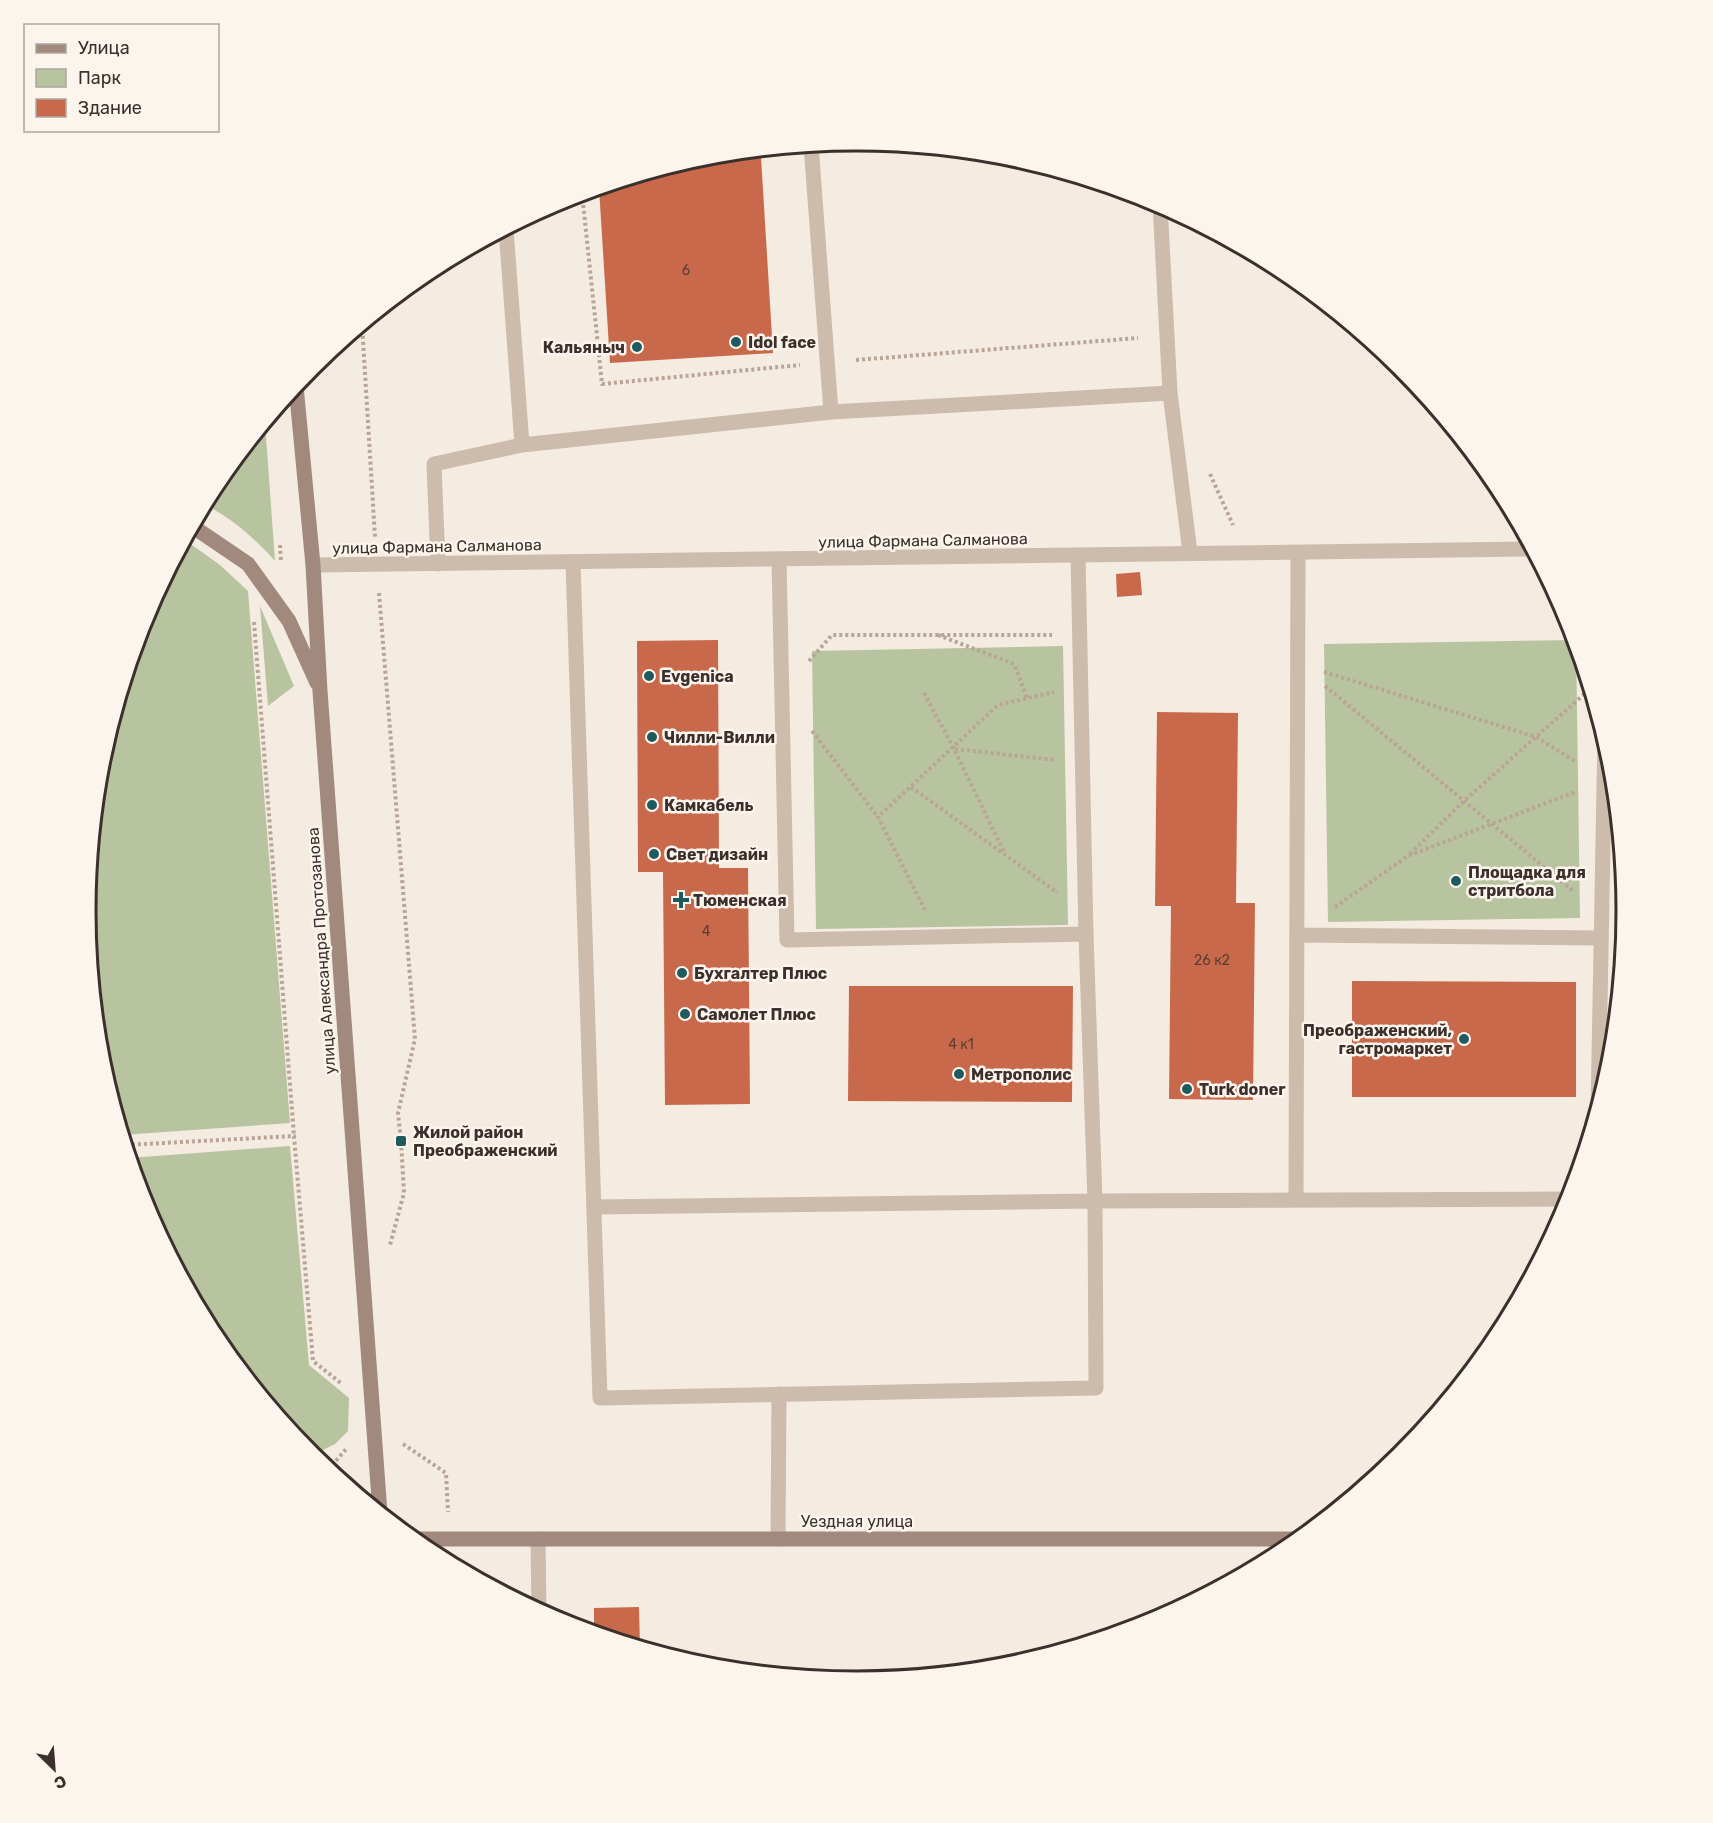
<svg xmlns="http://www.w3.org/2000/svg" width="1713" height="1823" font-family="Rubik,sans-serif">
<rect width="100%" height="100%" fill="#f4ebe1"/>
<path fill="#b8c4a0" d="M265,423L275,561C254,538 233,519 204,504L216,483Z
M185,540L220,565L248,591L290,1123L122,1135L100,1062L86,911L100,761L144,616Z
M260,606L294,686L268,706Z
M1576,640L1580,918L1328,922L1324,644Z
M1063,646L1068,925L816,929L812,651Z
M290,1146L309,1365L349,1398L348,1431L335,1444L311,1456L215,1340L144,1206L129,1158Z"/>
<path fill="#c8694b" d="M761,157L773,353L610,363L599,188L686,161Z
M1140,572L1142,595L1117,597L1116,574Z
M718,640L719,868H748L750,1104L665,1105L663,872H638L637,641Z
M1157,712L1238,713L1236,903H1255L1253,1100L1169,1099L1171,906H1155Z
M1352,981L1576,982V1097H1352Z
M849,986H1073L1072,1102L848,1101Z
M639,1607L640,1648L594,1634V1608Z"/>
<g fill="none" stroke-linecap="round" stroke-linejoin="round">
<path stroke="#b9a596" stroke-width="4" stroke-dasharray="3 3" stroke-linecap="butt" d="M582,193L602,384L800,365
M362,324L375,537
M856,360L1138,338
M1210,474L1233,525
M280,545L281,562
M379,593L415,1039L398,1113L401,1141L404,1193L390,1245
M254,622L294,1136
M938,635L1014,664L1028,700
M809,661L832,635H1052
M1324,672L1536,737L1576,762
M1325,686L1573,891
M924,693L954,749L1005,854
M812,731L878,817
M955,749L1055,760
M911,787L1058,893
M1410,854L1465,800L1591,688
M1335,907L1408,856L1575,792
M925,910L878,817L998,705L1054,692
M126,1145L294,1136L313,1361L342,1384
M403,1444L446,1473L448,1512
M319,1463H334L347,1448"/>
<path stroke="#cdbbac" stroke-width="15" d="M811,145L831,412
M1160,204L1170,393L1190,553
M506,229L522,445
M779,559L787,940L1086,934L1078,556
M573,562L600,1398L1096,1388L1095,1201L594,1207
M438,564L434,464L522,445L831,412L1170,393
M1086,934L1095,1201L1571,1199
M1297,935L1601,938
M1598,1111L1605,735
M1296,1200L1298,553
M538,1539L539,1612
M778,1539L779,1394"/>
<path stroke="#cdbbac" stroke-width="15" d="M313,565L1533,549"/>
<path stroke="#a18a7d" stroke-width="15" d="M296,386L313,565L320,691L380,1513
M192,526L248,564L289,621L317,683
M412,1539H1302"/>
</g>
<g fill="#1f5a5e" stroke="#fbf5ee" stroke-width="2">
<circle cx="736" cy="342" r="6"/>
<circle cx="637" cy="347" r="6"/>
<circle cx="649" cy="676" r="6"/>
<circle cx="652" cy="737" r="6"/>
<circle cx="652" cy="805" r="6"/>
<circle cx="654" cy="854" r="6"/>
<circle cx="1456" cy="881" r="6"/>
<path d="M678 891h6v6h6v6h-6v6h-6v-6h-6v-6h6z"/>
<circle cx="682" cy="973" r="6"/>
<circle cx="685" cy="1014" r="6"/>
<circle cx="1464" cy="1039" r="6"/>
<circle cx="959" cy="1074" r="6"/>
<circle cx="1187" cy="1089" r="6"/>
<rect x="395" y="1135" width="12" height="12" rx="3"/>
</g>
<g text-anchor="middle" stroke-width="5" stroke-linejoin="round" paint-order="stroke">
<g font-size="14" fill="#5e3e33">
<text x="686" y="275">6</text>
<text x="706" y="936">4</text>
<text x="1212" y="965">26 к2</text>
<text x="961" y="1049">4 к1</text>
</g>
<g font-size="16" font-weight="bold" fill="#3b302b" stroke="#fbf5ee" text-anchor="start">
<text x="748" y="348">Idol face</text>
<text x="625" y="353" text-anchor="end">Кальяныч</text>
<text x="661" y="682">Evgenica</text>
<text x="664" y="743">Чилли-Вилли</text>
<text x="664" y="811">Камкабель</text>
<text x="666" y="860">Свет дизайн</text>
<text x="1468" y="878">Площадка для<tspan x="1468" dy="18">стритбола</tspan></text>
<text x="693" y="906">Тюменская</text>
<text x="694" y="979">Бухгалтер Плюс</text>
<text x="697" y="1020">Самолет Плюс</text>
<text x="1452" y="1036" text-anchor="end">Преображенский,<tspan x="1452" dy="18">гастромаркет</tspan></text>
<text x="971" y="1080">Метрополис</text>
<text x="1199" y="1095">Turk doner</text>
<text x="413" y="1138">Жилой район<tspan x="413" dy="18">Преображенский</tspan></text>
</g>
<g font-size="16" fill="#3b302b" stroke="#fbf5ee">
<text transform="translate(923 540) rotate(-1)" y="6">улица Фармана Салманова</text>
<text transform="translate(437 546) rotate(-1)" y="6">улица Фармана Салманова</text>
<text transform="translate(321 951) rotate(-94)" y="6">улица Александра Протозанова</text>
<text x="857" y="1527">Уездная улица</text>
</g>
</g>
<path d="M0 0H1713V1823H0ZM96 911a760 760 0 1 1 1520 0a760 760 0 1 1-1520 0Z" fill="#fbf5ee" fill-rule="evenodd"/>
<path fill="none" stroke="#3b302b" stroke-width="3" d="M96 911a760 760 0 1 1 1520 0a760 760 0 1 1-1520 0Z"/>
<rect x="24" y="24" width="195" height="108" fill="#fbf5ee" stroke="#aea6a0" stroke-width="1.5"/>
<rect x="36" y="44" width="30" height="9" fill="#a18a7d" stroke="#aea6a0" stroke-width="1.5"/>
<text x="78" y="54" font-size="18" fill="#3b302b">Улица</text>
<rect x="36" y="69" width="30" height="18" fill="#b8c4a0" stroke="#aea6a0" stroke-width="1.5"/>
<text x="78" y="84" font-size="18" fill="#3b302b">Парк</text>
<rect x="36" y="99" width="30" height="18" fill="#c8694b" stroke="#aea6a0" stroke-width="1.5"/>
<text x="78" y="114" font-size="18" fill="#3b302b">Здание</text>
<g transform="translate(54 1769) rotate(155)" stroke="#fbf5ee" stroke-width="4.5" paint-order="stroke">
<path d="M0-4.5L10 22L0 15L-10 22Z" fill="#3b302b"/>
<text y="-9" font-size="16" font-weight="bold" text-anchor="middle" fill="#3b302b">С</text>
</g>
</svg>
